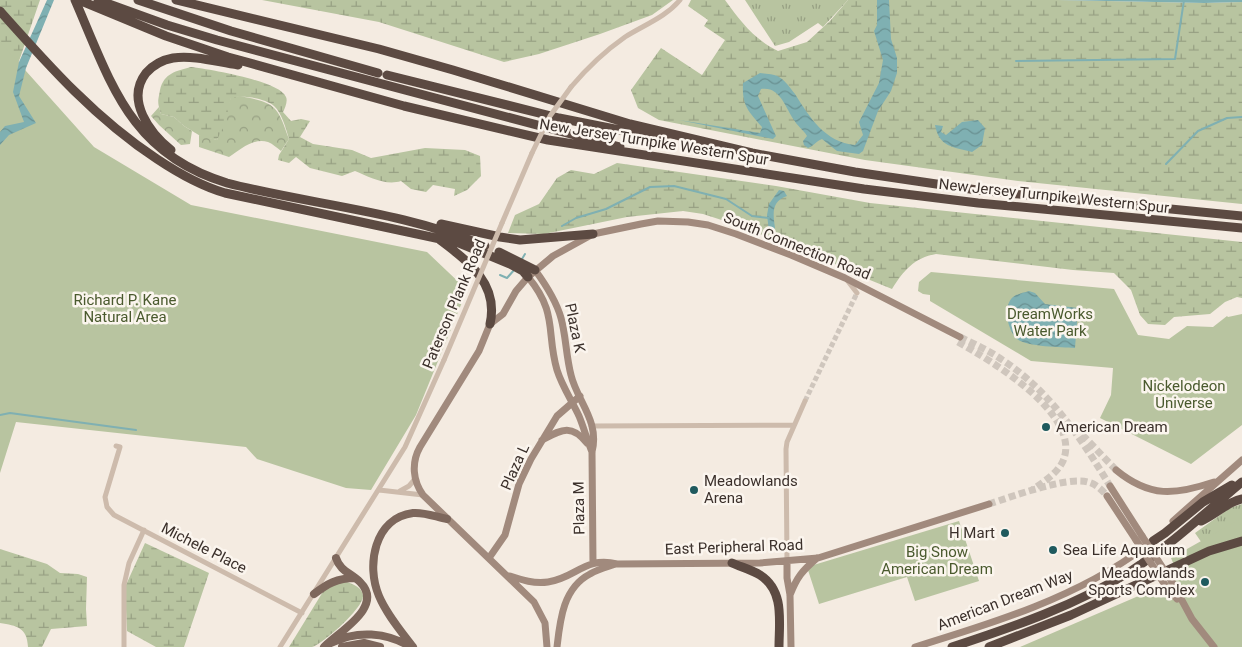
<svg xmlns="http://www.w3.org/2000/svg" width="1242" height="647" font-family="Roboto,sans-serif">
<defs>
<pattern id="grass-tufts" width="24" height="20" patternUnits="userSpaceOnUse" patternTransform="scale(1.25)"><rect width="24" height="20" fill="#b8c4a0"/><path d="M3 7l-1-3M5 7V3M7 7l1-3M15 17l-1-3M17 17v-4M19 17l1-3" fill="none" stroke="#97a083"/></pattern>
<pattern id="forest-crowns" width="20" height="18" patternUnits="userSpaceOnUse" patternTransform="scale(1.25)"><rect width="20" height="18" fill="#b8c4a0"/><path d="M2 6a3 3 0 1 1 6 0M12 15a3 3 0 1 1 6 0" fill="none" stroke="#97a083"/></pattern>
<pattern id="wetland-marsh" width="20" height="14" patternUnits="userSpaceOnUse" patternTransform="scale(1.25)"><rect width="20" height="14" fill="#b8c4a0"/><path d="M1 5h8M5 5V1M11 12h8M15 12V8" fill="none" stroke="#97a083"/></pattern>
<pattern id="water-waves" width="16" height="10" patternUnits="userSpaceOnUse" patternTransform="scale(1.25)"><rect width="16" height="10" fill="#7fb0b2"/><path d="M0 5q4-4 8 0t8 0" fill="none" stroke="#699091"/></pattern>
</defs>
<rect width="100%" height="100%" fill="#f4ebe1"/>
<path fill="url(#grass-tufts)" d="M745,0H848L823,27L818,23L789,42L775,46Z
M1242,504V534L1204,546L1195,533L1230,508Z"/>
<path fill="url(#forest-crowns)" d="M240,96C276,103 277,105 289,139L281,151C277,148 273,144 268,142C254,137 240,150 229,157L199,147V135L217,140L231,97Z
M159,107L161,114L174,117L184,126L192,131L190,144L181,145L159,125L151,116Z"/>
<path fill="url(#wetland-marsh)" d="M0,0H40L19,61L13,92L0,132Z
M262,0H673L652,15L600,34L539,54L504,62L379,22Z
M691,0H725C740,21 755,40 778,51L807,42L830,21L848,0H1058L1204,3L1242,2V204L1018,181L865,160L659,120L638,108L631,90L661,48L702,75L725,40L704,26L708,20L688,6Z
M191,67C208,69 280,81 286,97C288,101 285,108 283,112L291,121L301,119L310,121L300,137L313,144L352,150L371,158L425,148L465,150L480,156L481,176L467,190L454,196L455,189L433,185L426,192L411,189L401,181C386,186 369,177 355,171L342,176L310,168L296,157L289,163L278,160L279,155L289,139C286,129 282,113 274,106C265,98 242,95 231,98L225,123L217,140L202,137L184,126L174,117L161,114C157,101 158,102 160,90C164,73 176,71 191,67Z
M617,163L776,186L870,203L1242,242V298L1237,297L1225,302L1210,314L1174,317L1165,325L1148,324L1140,315L1131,290L1114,273L1073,270L936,254C914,258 904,270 892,289L843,269L830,261L831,256L813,248L806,252L734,224L703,214L683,211L627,217L544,234L508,233L515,215L539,204L557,178L571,170L594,174Z
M145,543L209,573L184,647H156L127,631L125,587Z
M0,549L47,564L60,573L78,574L87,577L86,609L87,626L51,629L42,647H28C27,627 17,626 0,623Z
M347,582C353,584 363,588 363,596C364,607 323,644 312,647C306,647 296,647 289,647L324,590L330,584Z"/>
<path fill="#b8c4a0" d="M0,42L94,147L191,205L427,252L467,290L416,415L371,490L346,488L257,459L246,447L16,422L0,473Z
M931,272L1114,289L1138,335L1169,339L1187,326L1213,327L1227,316L1228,317L1242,314V425L1191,464L1100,418L1111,395L1113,368L1031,361L930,301V295L923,294L918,291L919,282Z
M1242,518V647H1020L1157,588L1179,577L1171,558Z
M959,521L979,581L915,601L907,577L819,604L807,567Z"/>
<path fill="url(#water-waves)" d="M47,0H54L26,68L19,96L36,123L9,135L0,145V132L5,126L24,122L13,92L19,62Z
M877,0H889L891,39L897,58V73L891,91L878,111L863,151L859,154L837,151L822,139C816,141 814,146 808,148L804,145L803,141L807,136C803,129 797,126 794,120C785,107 780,86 761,89L758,96L776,136L773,139L679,120L760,133L762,127C747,110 742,105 743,83L760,73C765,74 774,74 779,77C785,80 791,89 795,94C810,118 825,142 855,145L863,135L859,122L879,83L883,60L874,31L877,25Z
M1058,0H1242V2L1204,3Z
M978,120L985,128L982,145L972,152C953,147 939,147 935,125L943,126L941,132L946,135L962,122Z
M779,190L784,191L787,196C771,201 773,214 775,228L772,231H769L767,215L769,204Z
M1029,291L1035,293L1045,304L1078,308L1075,348C1061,347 1028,347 1017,339C1008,331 1003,309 1011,299C1015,294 1023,293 1029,291Z"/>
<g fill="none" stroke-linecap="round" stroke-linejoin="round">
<path stroke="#7fb0b2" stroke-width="2" d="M1016,61L1175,59L1184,0
M1166,164L1198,131L1227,118L1242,117
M562,226L576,218L606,209L650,187L674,186L726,199L752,216L769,218
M522,259L525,254
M500,275L507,278L515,269
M0,415L10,413L136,430"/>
<path stroke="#cfc6bd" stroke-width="5" stroke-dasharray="5 2.5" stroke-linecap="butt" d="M805,401L857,293"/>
<path stroke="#cfc6bd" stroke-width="7" stroke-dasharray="7 3.5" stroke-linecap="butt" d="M960,337C974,344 988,350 1001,359C1049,390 1081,438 1110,486
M958,342C990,360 1083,415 1063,461C1057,474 1043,482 1032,490
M1075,427L1116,470
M989,504C1011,497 1067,476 1088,482C1096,484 1102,490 1107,496"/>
<path stroke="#cdbbac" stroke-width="5" d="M571,87C587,68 605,51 625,37C644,25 666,17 680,0
M502,223L532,153
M847,280L857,293
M591,426L794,425
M116,446L120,447L105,497L107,507L114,515L302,613
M379,490L423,495
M400,491L409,486L415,479
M787,561L786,449L787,442L805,401
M124,647V585L129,563L144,530
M280,647L405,447L444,360"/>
<path stroke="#a18a7d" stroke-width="7" d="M535,270C546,285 556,300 561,318C566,336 566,356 571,375C577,401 600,421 592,452L593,563
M528,277C558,313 546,332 557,370C562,386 572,401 579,416C584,428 587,440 592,452
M542,440C561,430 571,423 587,443
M1116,470C1150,498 1175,495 1214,482
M1110,486L1142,536
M1107,496L1136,540
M1173,521L1242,460
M489,558L505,535L519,484L531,459L557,416L580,396
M787,561V578L790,595L791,647
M510,576C522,580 534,584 548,582C576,578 585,556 617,564L760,563L818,558L989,504
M1172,582L1192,619L1214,647
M1165,585L1177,599
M790,595C797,577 802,571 817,558
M547,647L545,623L534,602L423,495C413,481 411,463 420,447L479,351L490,324L503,314L516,291L528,277L553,256L593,234L641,224L658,221L688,222L708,225L736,234L791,255L845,278L960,337
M557,647C560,620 563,588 590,574C598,569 607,567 616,564
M915,647C994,623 1078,597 1145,547"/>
<path stroke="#7d675c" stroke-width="8" d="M314,594C327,584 337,578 355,578
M331,643C357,630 386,632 411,647
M324,647C338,632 385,607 360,582C351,573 340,571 336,558
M342,647L364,643L380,647
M413,647C401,631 387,615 379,596C366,566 374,518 413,513C425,512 436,517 447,519"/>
<path stroke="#5c4a42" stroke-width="9" d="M75,0C111,83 130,154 227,183C312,205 403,211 485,246
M79,0L166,36L228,57L404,106L548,140L864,189L978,203L1242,228
M98,0L167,25L217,40L620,147
M138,0L231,31L378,73
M176,0L379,49L453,70L630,124L752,153L855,172L977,190L1242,216
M0,11C49,66 96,119 157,159C178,173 201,186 225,193L459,243L510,264L523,271L528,277
M387,75L559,118L665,139
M171,150C150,133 125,100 146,73C153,65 162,60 173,58C194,55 217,62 238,65
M441,224L500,237L520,240L593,234
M440,240C469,262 499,284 490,324
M499,252L535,270
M1201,521C1215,515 1227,502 1242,499
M1153,541L1165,533L1203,502L1232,485
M732,563C741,567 752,570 760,575C785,591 779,622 779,647
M952,647C1013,627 1077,605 1131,571C1171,545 1206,512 1242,482
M989,647L1071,615L1209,551L1242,541"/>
<path stroke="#cdbbac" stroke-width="5" d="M532,153L550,116L571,87
M444,360L502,223"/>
<path stroke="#a18a7d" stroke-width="7" d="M1142,536L1172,582
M1136,540L1165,585"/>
</g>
<g fill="#1f5a5e" stroke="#fbf5ee" stroke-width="2">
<circle cx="1046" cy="427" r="5"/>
<circle cx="694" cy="490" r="5"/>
<circle cx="1005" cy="533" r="5"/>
<circle cx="1053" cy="550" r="5"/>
<circle cx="1205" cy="582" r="5"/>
</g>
<g text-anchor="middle" stroke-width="5" stroke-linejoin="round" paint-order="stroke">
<g font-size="15" fill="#3b302b" stroke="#fbf5ee">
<text transform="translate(654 142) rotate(9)" y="5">New Jersey Turnpike Western Spur</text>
<text transform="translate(1054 196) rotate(6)" y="5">New Jersey Turnpike Western Spur</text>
<text transform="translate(797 246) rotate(22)" y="5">South Connection Road</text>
<text transform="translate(454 304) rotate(-67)" y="5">Paterson Plank Road</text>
<text transform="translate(575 328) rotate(78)" y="5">Plaza K</text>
<text transform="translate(515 467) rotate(-66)" y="5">Plaza L</text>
<text transform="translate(579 508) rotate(-91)" y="5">Plaza M</text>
<text transform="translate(734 547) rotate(-2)" y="5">East Peripheral Road</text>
<text transform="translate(204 548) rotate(27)" y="5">Michele Place</text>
<text transform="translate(1005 600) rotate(-21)" y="5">American Dream Way</text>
</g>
<g font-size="15" fill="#4a5a2e" stroke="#fbf5ee">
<text x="125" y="305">Richard P. Kane<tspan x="125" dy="17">Natural Area</tspan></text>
<text x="1050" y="319">DreamWorks<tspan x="1050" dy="17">Water Park</tspan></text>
<text x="1184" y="391">Nickelodeon<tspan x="1184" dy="17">Universe</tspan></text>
<text x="937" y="557">Big Snow<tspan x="937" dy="17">American Dream</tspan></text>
</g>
<g font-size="15" fill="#3b302b" stroke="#fbf5ee" text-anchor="start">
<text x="1056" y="432">American Dream</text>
<text x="704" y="486">Meadowlands<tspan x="704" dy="17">Arena</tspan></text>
<text x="995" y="538" text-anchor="end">H Mart</text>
<text x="1063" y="555">Sea Life Aquarium</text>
<text x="1195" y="578" text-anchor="end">Meadowlands<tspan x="1195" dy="17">Sports Complex</tspan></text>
</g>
</g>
</svg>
